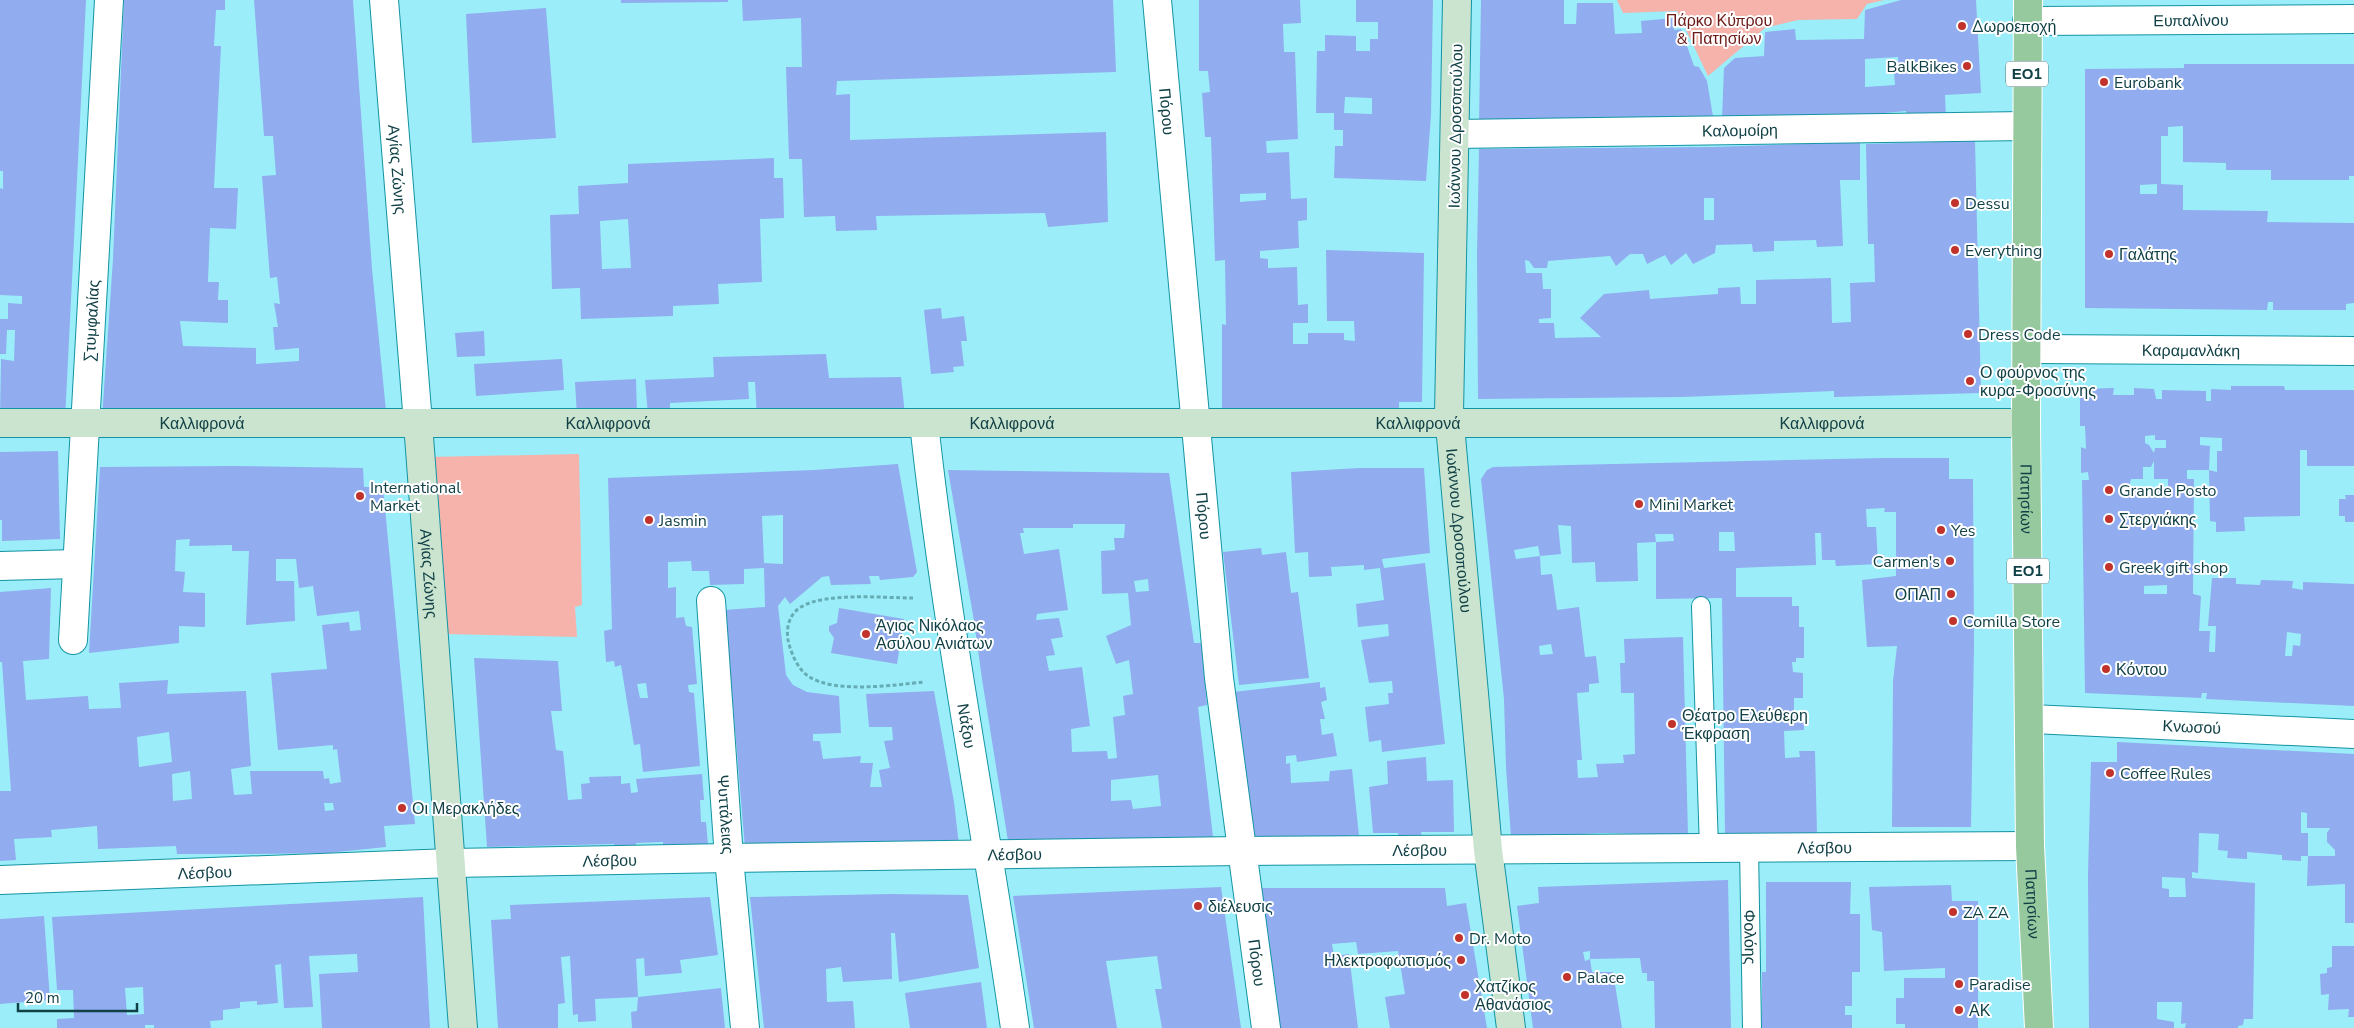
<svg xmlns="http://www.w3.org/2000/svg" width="2354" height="1028" font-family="'Nunito Sans',sans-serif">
<rect width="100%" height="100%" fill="#9beef9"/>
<path fill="#f5b3ab" d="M1617,0H1884L1867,4L1857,19L1798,20L1765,28L1708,76L1677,11L1623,13Z
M579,454L582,605L575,607L577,637L445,634L428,457Z"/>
<path fill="#91acef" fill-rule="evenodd" d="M0,0H86L65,420L0,418L1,359L14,361L15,330H7L6,354H0V319H8V303L22,304V296L0,295V188L3,189V171H0Z
M124,0H225V10H216L214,46H221L214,188H238L236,229L210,228L208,282H219L218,300H228V323L180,321L183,346L256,348V364L299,361V348L275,350L273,327H278L274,303L280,304L277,277L270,278L262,176L276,175L273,136H264L254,0H353L372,269L386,411L102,418L113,259Z
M621,0H728V2L621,3Z
M742,0H1113L1116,72L837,81L836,95L850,94V140L1106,132L1108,222L1048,227L1045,213L876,216L877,230L836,231L835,216L804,217L802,159H789L786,67H802L801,18L743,21Z
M1199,0H1300L1301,23L1283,24L1284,52H1295L1298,139L1266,141L1267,153L1289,152L1291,199L1307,198V220L1298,221L1299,248L1260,251V258L1268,259V268L1297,267L1298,305L1308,304V323H1293V344H1308V333H1344V340L1355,341L1354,321H1327L1326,250L1424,253L1422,402H1399V417L1222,418V324L1226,325L1225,260L1215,261L1211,137H1205L1202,93L1210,92L1208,71H1199ZM1266,193V200L1240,202V194Z
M1356,0H1433L1431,115L1426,181L1334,178L1335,146H1343V130H1334V113H1316L1317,51H1325V35L1356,36V51H1370V39H1378V22H1356ZM1345,97L1372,98V114L1344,113Z
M1481,0H1564V24H1576L1577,3H1613L1615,34L1642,33L1641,21L1674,18V30L1681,29L1694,66L1699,67L1707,81L1714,122L1479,125Z
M1901,0H1976L1981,93L1945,95L1946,118L1906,119V111L1884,113L1885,121L1722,118L1724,68L1735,58L1764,56L1765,32L1795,29L1796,40L1864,39L1865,10ZM1898,57L1899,72H1894L1895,85L1865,87V59Z
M546,8L556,138L472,143L466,14Z
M2184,64H2354V176H2349V180H2271V170H2226V163L2183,162V126L2168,127V136H2161V184L2183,185V210L2268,211L2267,222L2354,223V303L2346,304V310H2273V302H2268L2267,310L2085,308V69L2184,68ZM2157,184V194H2140V185Z
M1975,141L1981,393L1834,397V391L1682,397L1478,399L1477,254L1479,149L1712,147L1860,142V180H1840L1843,246L1817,247L1816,240L1774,241V251L1753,252L1752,244L1716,245L1715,253L1693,264L1686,253L1671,265L1665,255L1647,264L1643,254H1630L1616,266L1610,256L1548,261L1547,268H1534L1529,261L1525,260L1526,273H1542L1543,289H1551V318L1539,319V323H1554L1555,338L1601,337L1580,318L1604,294L1649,290L1650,299L1718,294V288L1740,287L1741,304H1756V280L1831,278L1832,323L1851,322L1850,283L1875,282L1874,244H1868L1866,144ZM1704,198H1714V220H1704Z
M774,158V178H783L784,218L760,219L762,282L718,284L719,304L673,306V316L581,319L580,288L552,289L550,215L579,214L578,186L628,183V164ZM628,219L631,268L602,269L600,221Z
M941,308L942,319L964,316L967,341H961L964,366L953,367L954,372L931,374L924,310Z
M484,331L485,356L457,357L455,333Z
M826,354L829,378L901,377L905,415L757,418L755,382H748L749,399L670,403V414L648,415L645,380L714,377L713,357Z
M562,359L564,390L476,396L474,364Z
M636,379L637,414L577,417L575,382Z
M2231,386H2284L2285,390H2354V466H2307V450H2300V516L2244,517L2245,531L2216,532V522L2210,521L2209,470L2217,472V451H2222V438L2200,437V445L2210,446L2209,470H2187V479H2194L2193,594L2201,596L2199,631H2210L2209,652H2215L2216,626H2208L2212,578H2236V584L2260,585L2261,580L2293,581L2292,588L2303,590V582L2354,584V706L2206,699L2207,693H2202L2201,698L2085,693L2082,480H2089L2088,472L2081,473V447L2086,449L2085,426H2080V389L2114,388L2113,395H2134V388L2154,389L2156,399H2162V390L2206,391V401H2211V389L2231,390ZM2155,435V440H2166V448H2155L2154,453L2149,445L2145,443V436ZM2154,461V479H2168V488L2129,487L2131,479H2143V467H2151ZM2167,585V594H2144V586ZM2287,632L2301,634L2300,646L2293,645L2292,656H2285Z
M58,451L60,539L2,541V520H0V452Z
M1883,458H1949V479H1973L1974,645L1971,827H1892L1893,681L1897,646L1867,647L1862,580L1896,576V512H1884L1885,508L1866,509L1867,527H1876L1878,564L1836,566L1835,560H1822L1821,533H1815L1816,565L1736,568V597H1792V606H1799V627H1804V658H1796V662H1792L1793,672L1803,673V698H1794V713L1804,712V730L1784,731L1785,758L1800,757L1799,751H1815L1817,833L1725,835L1722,598L1656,599V542L1674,541L1673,534H1655L1656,542L1637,543L1638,581L1596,582L1595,562L1572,563L1571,526L1558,525L1561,554L1540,556L1541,575L1552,574L1557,610L1579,607L1585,657L1596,656L1599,683L1589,684V692L1577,693L1582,760H1577L1578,778L1598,777L1596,764L1624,763L1623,755L1635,754L1634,693H1621L1620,663H1625L1624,639L1683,637L1688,835L1603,833L1511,837L1506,767L1504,699L1481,479L1487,470L1493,467L1569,465ZM1719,532H1734L1735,551H1719ZM1538,546L1540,556L1516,559L1514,550ZM1551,644L1553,654L1540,655L1539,646Z
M898,464L917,572L913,577L880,580L879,576H869L871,584L831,585L829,576L822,577L790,604L785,597L778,606L786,675L793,685L807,692L839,696L841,733L813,734V741H820L823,759L861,756L860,763H873L870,787H882L879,770L890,768L884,741L893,740L892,727H869L866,694L934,691L954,802L959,845L745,848L725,610L765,607L764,568L744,569V584L710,585L709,571H692L691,561L668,562V588L676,587V618L684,617L686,626L692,627L697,684L688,685L689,692L694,693L700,766L643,772L640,744L634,745L621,665L615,667L614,661L606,662L604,631L612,629L608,478L814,470ZM783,515V564L764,563L762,516ZM646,683L648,698H640L637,684Z
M233,466L363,468L364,487H383L415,824L384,826L386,847L328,853L257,854H177L176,846L98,849L97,826L51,830L52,837L14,839L16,860L0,861V791H11L2,662H0V592L51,588L49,659L23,661L26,700L88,696L89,709L121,708L119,683L168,680L167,694L246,691L251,766L231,769L234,795L252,794L250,771H323L324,779L329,778L330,784L341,782L337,749L333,750V745L278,750L271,673L327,669L322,625L349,622L350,631L361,630L359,611L317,616L313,586L299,588L296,559H276V581H294L295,621L246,625L249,551H232V545L189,546L190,539L176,540L175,571L185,572L183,592L205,593V627L179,626V643L89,653L100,467ZM169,732L172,762L139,767L137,737ZM190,771L192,799L173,801L172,774ZM324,803H333L334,810L325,811Z
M1359,468H1424L1430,553L1382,559L1384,568L1425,563L1445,744L1382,752L1381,740L1369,742L1365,707L1389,704L1388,693H1393L1392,681L1369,683L1361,640L1389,636L1388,624L1358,627L1356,604L1384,600L1380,568L1364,570V565L1331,567L1332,576L1309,577L1308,552L1295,553L1291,472Z
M948,470L1169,473L1194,643H1201L1207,705L1198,707L1213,837L1008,841L982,679L974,621ZM1073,524H1125L1124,538H1114L1115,550L1101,551L1102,594L1128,593L1131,625L1106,636L1116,664L1129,660L1133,694L1123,696L1125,715L1113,717L1117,758L1108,759L1107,751L1072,752L1071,729L1090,726L1082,667L1049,671L1046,656L1055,655L1051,639L1063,637L1059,618L1036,620L1037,614L1068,610L1059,549L1024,554L1020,533H1024L1023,528H1073ZM1148,579L1149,591L1136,592L1134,581ZM1158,775L1161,806L1133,809L1131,800L1111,801V780Z
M2345,495H2354V522H2345V516H2339V499H2346Z
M1261,548L1262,555L1286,552L1291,593L1298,592L1309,678L1239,685L1223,552Z
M839,608L904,619L897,664L831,653L834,638L829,631V626L837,623Z
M474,658L558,661L562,711H551L556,750L563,751L568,800L582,799L581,784L590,783L589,777L621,776V784L630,783L631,793L638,792L636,779L702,774L704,800H700L701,822H706L708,845L663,848V842L636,843V848L615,849L614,844L487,847Z
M1320,682V688L1325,687L1327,700L1321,702L1325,719H1320L1322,735L1333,733L1337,756L1297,762L1296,755L1286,756V764L1290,763L1291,783L1329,781L1330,771L1352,769L1359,836L1351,835V840L1254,841L1234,692Z
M2117,742L2354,754V923H2345V884L2307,886L2308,856H2335V850L2327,842V833L2330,828H2307V813L2301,812V833H2308V856H2301V861L2282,860V855L2247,852V859L2227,858L2228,851L2218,850L2219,834L2199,833L2198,873L2192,872V878L2255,883L2253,1019H2244L2243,1025L2238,1026V1028H2185L2186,1023L2181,1024L2182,1002H2157V1019L2174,1022V1028H2089L2088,874L2091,762H2117ZM2162,877L2185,878L2186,897H2169V889L2162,888Z
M1426,757L1427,781L1453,780L1454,832H1421L1422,838L1399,839L1398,833H1373L1369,787L1388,784L1387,761Z
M1728,880L1731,1028H1655L1654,981H1647V973H1642L1640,958L1590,959V951L1583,952L1585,961L1590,959L1592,972H1613L1622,1028H1533L1517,906L1539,903L1538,887Z
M1766,882H1851L1850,914H1860V972H1852V1006H1845V1015H1852V1028H1762V972H1766Z
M1951,885L1952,901H1978V1028H1905V1024H1896V998H1904V978H1945V968L1884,971L1882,932L1872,930L1869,887Z
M1221,887L1241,1028H1162L1155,989H1162L1157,956L1106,961L1117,1028H1034L1013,896Z
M1258,888H1445L1447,906L1466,903L1487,1028H1390L1385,997L1405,994L1398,951L1358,954L1356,942L1332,944L1334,956L1349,954L1358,1028H1279Z
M890,894L968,895L979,968L899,982L895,933H891L892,979L843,982L841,967L826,969L827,1002L853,1001L855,1028H764L750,897Z
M423,897L430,1028H322L319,974L358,972L357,954L309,956L313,1007L284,1008L281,964L275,965L278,1003L257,1005V1001L240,1002V1008L223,1010V1020L210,1021L211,1028H154V1025H145V1028H57V1019L74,1018L73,990H57L52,917ZM143,987L144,1014L127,1015L125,988Z
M710,897L718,955L680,960L682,973L645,976L644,958L636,959L638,997L721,988L725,1028H632L631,1012L637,1011L638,997L595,999L596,1021L578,1022V1014L573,1015L570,956L561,957L565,1003L558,1004V1028H498L491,920L511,919L510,905Z
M44,916L50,1000L0,1004V919Z
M2332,946H2354V1017H2348L2349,1009L2328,1010L2329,994L2321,995L2320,974L2327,973V968L2332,967Z
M981,982L987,1028H910L905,993Z"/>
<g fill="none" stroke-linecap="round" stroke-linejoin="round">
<g stroke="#1294a3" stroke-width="20">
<g id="lane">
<path d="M1701,606L1709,848"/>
<path id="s1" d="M1749,847L1752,1028"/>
</g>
</g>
<g stroke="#1294a3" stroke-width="30">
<g id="street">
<path id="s2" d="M384,0L418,423"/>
<path id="s3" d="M1157,0L1219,678L1266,1028"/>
<path id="s4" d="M2027,21L2354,19"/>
<path id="s5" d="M1455,134L2026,126"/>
<path id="s6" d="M2027,349L2354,351"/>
<path id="s7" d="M924,423C946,626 986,826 1015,1028"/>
<path d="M0,566L77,564"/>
<path id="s8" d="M711,601L729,858L745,1028"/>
<path id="s9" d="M73,640L109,0"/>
<path id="s10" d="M2030,719L2354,734"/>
<path id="s11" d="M0,880L451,863L729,858L1241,851L2030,846"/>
</g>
</g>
<g stroke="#1294a3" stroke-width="30">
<g id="secondary">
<path id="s12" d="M1457,0L1449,414L1488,850L1511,1028"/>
<path id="s13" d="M0,423H2026"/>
<path id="s14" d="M418,423L463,1028"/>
</g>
</g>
<g stroke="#fff" stroke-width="30">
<g id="primary">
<path id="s15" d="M2028,0L2026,423L2030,846L2039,1028"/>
</g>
</g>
<path stroke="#66acb5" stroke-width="3" stroke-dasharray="4 2.5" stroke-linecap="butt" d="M913,598C884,598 825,592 801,607C789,614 786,628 788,640C791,653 797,668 808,676C834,694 894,685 924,682"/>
<use href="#lane" stroke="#fff" stroke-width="18"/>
<use href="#street" stroke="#fff" stroke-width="28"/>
<use href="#secondary" stroke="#cbe4cf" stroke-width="28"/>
<use href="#primary" stroke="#97c99e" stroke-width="28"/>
</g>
<g fill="#c1322d" stroke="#fff" stroke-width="2">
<circle cx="1962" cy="26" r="5"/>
<circle cx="1967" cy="66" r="5"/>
<circle cx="2104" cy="82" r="5"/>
<circle cx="1955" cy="203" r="5"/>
<circle cx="1955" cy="250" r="5"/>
<circle cx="2109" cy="254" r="5"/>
<circle cx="1968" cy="334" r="5"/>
<circle cx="1970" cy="381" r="5"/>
<circle cx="2109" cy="490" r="5"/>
<circle cx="360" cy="496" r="5"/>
<circle cx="1639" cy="504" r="5"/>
<circle cx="2109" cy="519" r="5"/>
<circle cx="649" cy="520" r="5"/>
<circle cx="1941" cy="530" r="5"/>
<circle cx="1950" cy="561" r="5"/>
<circle cx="2109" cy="567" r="5"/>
<circle cx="1951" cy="594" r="5"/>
<circle cx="1953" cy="621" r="5"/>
<circle cx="866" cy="634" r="5"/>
<circle cx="2106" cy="669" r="5"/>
<circle cx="1672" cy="724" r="5"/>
<circle cx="2110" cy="773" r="5"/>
<circle cx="402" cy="808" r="5"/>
<circle cx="1198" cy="906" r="5"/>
<circle cx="1953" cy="912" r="5"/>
<circle cx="1459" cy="938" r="5"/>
<circle cx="1461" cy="960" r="5"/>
<circle cx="1567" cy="977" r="5"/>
<circle cx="1959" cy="984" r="5"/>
<circle cx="1465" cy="995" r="5"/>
<circle cx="1959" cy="1010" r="5"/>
</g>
<g text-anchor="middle" stroke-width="4" stroke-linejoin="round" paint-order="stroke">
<g fill="#fff" stroke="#587a7e" stroke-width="1">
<rect x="2006" y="61.5" width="42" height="25" rx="4"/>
<rect x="2007" y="558.5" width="42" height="25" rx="4"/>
</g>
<g font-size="15" font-weight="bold" fill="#114147">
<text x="2027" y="79">ΕΟ1</text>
<text x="2028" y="576">ΕΟ1</text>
</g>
<g font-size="16" fill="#6c1a17" stroke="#fff">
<text x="1719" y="26">Πάρκο Κύπρου<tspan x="1719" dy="18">&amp; Πατησίων</tspan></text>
</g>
<g font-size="16" fill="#114147" stroke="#fff">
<text dy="6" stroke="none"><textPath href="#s4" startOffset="164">Ευπαλίνου</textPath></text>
<text dy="6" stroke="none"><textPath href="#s3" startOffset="112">Πόρου</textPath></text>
<text transform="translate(1455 126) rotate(-89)" y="6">Ιωάννου Δροσοπούλου</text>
<text dy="6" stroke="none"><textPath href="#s5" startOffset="285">Καλομοίρη</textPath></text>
<text dy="6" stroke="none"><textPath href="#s2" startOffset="170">Αγίας Ζώνης</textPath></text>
<text dy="6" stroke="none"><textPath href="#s9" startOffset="320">Στυμφαλίας</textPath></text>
<text dy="6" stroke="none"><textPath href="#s6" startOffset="164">Καραμανλάκη</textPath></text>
<text dy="6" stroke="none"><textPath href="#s13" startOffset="202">Καλλιφρονά</textPath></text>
<text dy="6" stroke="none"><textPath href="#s13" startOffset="608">Καλλιφρονά</textPath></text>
<text dy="6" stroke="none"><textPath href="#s13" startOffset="1012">Καλλιφρονά</textPath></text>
<text dy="6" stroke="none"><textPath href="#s13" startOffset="1418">Καλλιφρονά</textPath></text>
<text dy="6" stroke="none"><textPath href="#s13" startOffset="1822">Καλλιφρονά</textPath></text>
<text dy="6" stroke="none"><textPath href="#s15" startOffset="499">Πατησίων</textPath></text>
<text dy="6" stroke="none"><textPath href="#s3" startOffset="518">Πόρου</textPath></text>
<text dy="6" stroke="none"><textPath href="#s12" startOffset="531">Ιωάννου Δροσοπούλου</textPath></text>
<text dy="6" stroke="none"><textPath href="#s14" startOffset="151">Αγίας Ζώνης</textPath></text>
<text dy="6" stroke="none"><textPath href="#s7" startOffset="306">Νάξου</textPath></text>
<text dy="6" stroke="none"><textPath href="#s10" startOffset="162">Κνωσού</textPath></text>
<text dy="6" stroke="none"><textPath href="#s8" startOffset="214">Ψυττάλειας</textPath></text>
<text dy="6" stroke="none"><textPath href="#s11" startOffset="1825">Λέσβου</textPath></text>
<text dy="6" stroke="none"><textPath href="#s11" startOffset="1420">Λέσβου</textPath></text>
<text dy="6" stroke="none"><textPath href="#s11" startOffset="1015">Λέσβου</textPath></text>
<text dy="6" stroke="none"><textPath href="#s11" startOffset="610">Λέσβου</textPath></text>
<text dy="6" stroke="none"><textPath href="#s11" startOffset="205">Λέσβου</textPath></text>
<text dy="6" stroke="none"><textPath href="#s15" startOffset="904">Πατησίων</textPath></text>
<text dy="6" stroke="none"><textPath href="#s1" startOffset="90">Φολόης</textPath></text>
<text dy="6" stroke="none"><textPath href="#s3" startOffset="968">Πόρου</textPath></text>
</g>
<g font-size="16" fill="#114147" stroke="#fff" text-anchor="start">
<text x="1972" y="32">Δωροεποχή</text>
<text x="1957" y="72" text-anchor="end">BalkBikes</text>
<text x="2114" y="88">Eurobank</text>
<text x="1965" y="209">Dessu</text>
<text x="1965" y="256">Everything</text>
<text x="2119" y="260">Γαλάτης</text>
<text x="1978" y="340">Dress Code</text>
<text x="1980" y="378">Ο φούρνος της<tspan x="1980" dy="18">κυρα-Φροσύνης</tspan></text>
<text x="370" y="493">International<tspan x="370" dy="18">Market</tspan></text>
<text x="2119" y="496">Grande Posto</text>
<text x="1649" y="510">Mini Market</text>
<text x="2119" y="525">Στεργιάκης</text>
<text x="659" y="526">Jasmin</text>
<text x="1951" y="536">Yes</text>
<text x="1940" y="567" text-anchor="end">Carmen's</text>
<text x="2119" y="573">Greek gift shop</text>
<text x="1941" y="600" text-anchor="end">ΟΠΑΠ</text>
<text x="1963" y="627">Comilla Store</text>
<text x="876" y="631">Άγιος Νικόλαος<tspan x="876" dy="18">Ασύλου Ανιάτων</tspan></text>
<text x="2116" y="675">Κόντου</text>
<text x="1682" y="721">Θέατρο Ελεύθερη<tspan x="1682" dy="18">Έκφραση</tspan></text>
<text x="2120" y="779">Coffee Rules</text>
<text x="412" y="814">Οι Μερακλήδες</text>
<text x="1208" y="912">διέλευσις</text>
<text x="1963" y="918">ZA ZA</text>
<text x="1469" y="944">Dr. Moto</text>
<text x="1451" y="966" text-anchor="end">Ηλεκτροφωτισμός</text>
<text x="1577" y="983">Palace</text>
<text x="1969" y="990">Paradise</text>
<text x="1475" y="992">Χατζίκος<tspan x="1475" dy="18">Αθανάσιος</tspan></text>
<text x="1969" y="1016">ΑΚ</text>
</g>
</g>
<path d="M18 1003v8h119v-8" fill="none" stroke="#114147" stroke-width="2.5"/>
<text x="25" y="1003" font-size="15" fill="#114147" stroke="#ffffff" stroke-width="4" paint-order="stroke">20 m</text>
</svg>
